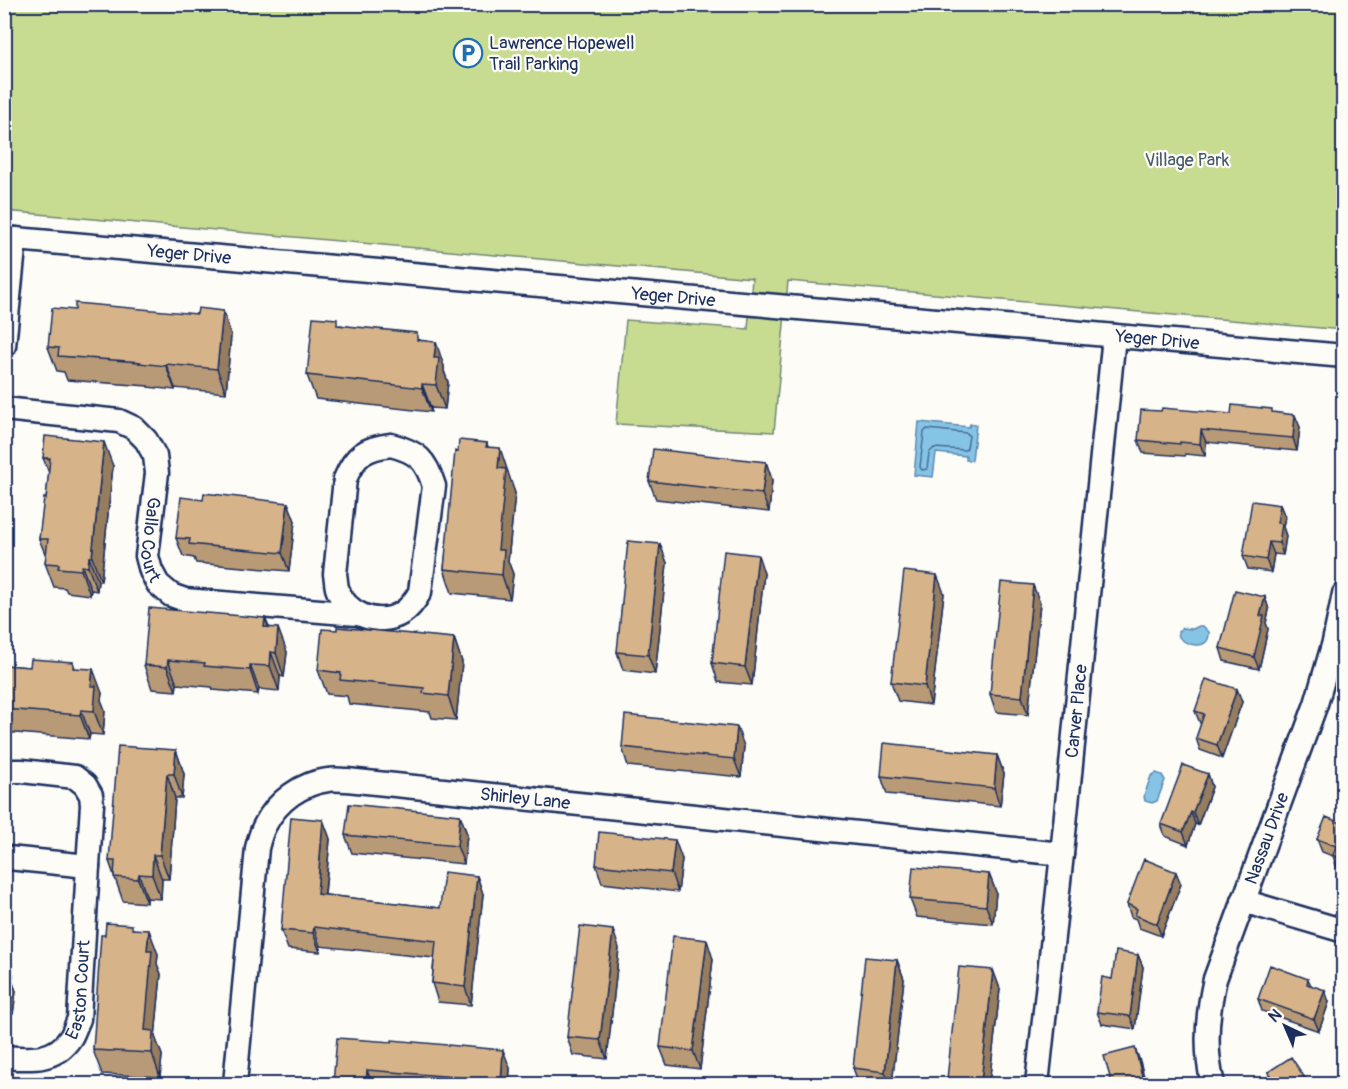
<svg xmlns="http://www.w3.org/2000/svg" width="1348" height="1089" font-family="Pangolin,sans-serif">
<rect width="100%" height="100%" fill="#fdfcf7"/>
<filter id="ink" filterUnits="userSpaceOnUse"><feTurbulence type="fractalNoise" baseFrequency=".0167" numOctaves="2"/><feDisplacementMap in="SourceGraphic" scale="12" xChannelSelector="R" yChannelSelector="G"/><feConvolveMatrix kernelMatrix="1 2 1 2 8 2 1 2 1" color-interpolation-filters="sRGB"/></filter>
<g filter="url(#ink)">
<path fill="#c7dc91" stroke="#718678" stroke-width="1.5" d="M4,5H1343V330L788,281L774,432L616,424L626,320L748,329L752,278L5,211Z"/>
<path fill="#86c4e6" stroke="#5b88b0" stroke-width="1.5" d="M919,422L969,427L970,424L976,425L972,460H966V456L936,453L933,477L914,475Z
M1199,626H1203L1209,632C1210,653 1183,644 1179,637C1178,635 1179,634 1178,632L1182,628L1193,629Z
M1156,773L1162,775L1165,780L1157,801L1152,803L1145,801L1144,796L1151,776Z"/>
<g fill="none" stroke-linecap="round" stroke-linejoin="round">
<path stroke="#466b94" stroke-width="1.5" d="M927,429L967,433L969,436L967,448L965,450L934,448L929,453L927,469L922,470L920,467L924,432Z"/>
<g stroke="#1b2f5e" stroke-width="27">
<g id="minor">
<path id="s1" d="M4,238L1344,356"/>
<path d="M4,346L15,239"/>
<path id="s2" d="M4,409L119,421L134,428L146,440L155,456L157,473L147,556L151,571L158,584L171,595L185,600L357,614"/>
<path d="M391,445C418,452 426,460 434,486L420,592C415,601 410,608 402,613C378,628 345,614 337,588C336,584 336,579 335,574L345,479C355,455 365,448 391,445Z"/>
<path d="M4,774L13,771H22L75,777L85,785L91,795L92,805L88,866L8,858L4,857"/>
<path d="M1243,901L1344,931"/>
<path id="s3" d="M4,1057C30,1059 55,1062 71,1037C74,1032 76,1025 79,1019L88,866"/>
<path id="s4" d="M235,1084L257,848C259,840 261,832 265,825C277,801 302,783 328,780C334,779 341,780 347,780L1062,854"/>
<path id="s5" d="M1037,1084L1062,854L1114,336"/>
<path id="s6" d="M1213,1084C1204,1050 1207,1014 1215,979L1316,704L1334,642L1344,594"/>
</g>
</g>
<use href="#minor" stroke="#fdfcf7" stroke-width="22"/>
</g>
<path fill="#b99a76" stroke="#1b2f5e" stroke-width="1.5" d="M75,310L197,314L223,311L231,335L226,393L175,388V390L148,387V386L67,380L64,372L57,371L48,347Z
M340,325L420,340L444,366V371L448,382L445,409L431,408V412L316,399L307,375Z
M1161,411L1231,414L1274,413L1300,427L1297,451L1206,442L1205,456L1185,454V456L1143,453L1138,440Z
M487,443L488,447L508,472V475L515,493L508,561L513,574L510,599L452,593L444,569L458,452Z
M43,458L113,466L101,581H98L97,591L91,590L90,595L67,592L65,588L54,587L45,563L46,556L39,539L46,499L49,473Z
M766,462L772,480L769,512L656,499L649,481Z
M203,500L288,503L295,521L289,571L196,563L194,558L183,556L176,538Z
M1280,505L1285,517L1283,527L1286,536L1283,555L1274,554L1271,572L1248,569L1243,556Z
M660,544L667,563L655,674L623,670L617,652Z
M764,573L752,685L718,682L712,663Z
M944,593L931,705L898,701L891,682Z
M1265,597L1269,610L1266,623L1268,629L1259,669L1224,661L1220,648Z
M1040,603L1028,715L996,712L990,694Z
M265,618L269,627L287,652L284,677L280,676L279,691L259,689L258,694L213,690L212,687L177,684L176,691L152,689L144,665Z
M454,638L462,662L456,720L432,718L430,712L349,704L347,696L327,694L318,670Z
M73,662L75,668L102,693L101,700L105,710L103,735L90,734L89,739L4,732V665L30,667Z
M1237,689L1242,702L1222,758L1200,750L1196,738L1201,724L1200,723L1195,711Z
M744,746L741,777L628,766L622,747Z
M176,750L184,774L182,798H175L169,879H162L161,899L147,898V903L123,901L109,861Z
M997,755L1004,774L1000,806L887,794L881,776Z
M1208,774L1212,787L1198,825L1195,824L1188,845L1165,836L1161,824Z
M460,815L467,834L464,864L352,853L345,835Z
M323,820L330,839L325,895L440,908L477,876L483,894L471,1005L438,1002L432,983L434,958L320,946V952L288,949L281,930Z
M1344,824V870L1337,868L1333,856L1322,852L1317,839Z
M682,859L678,892L602,883L596,865Z
M989,874L996,892L993,924L917,917L910,899Z
M1181,884L1161,936L1139,928L1136,919L1131,917L1127,904Z
M134,929L158,954L157,964L161,974L155,1037L162,1055L160,1077L102,1074L93,1050L105,935Z
M619,948L607,1059L573,1055L567,1037Z
M4,953L13,975L12,981L16,991L13,1014H4Z
M1138,955L1143,967L1135,1029L1102,1024L1097,1012Z
M713,959L700,1069L667,1065L660,1047Z
M897,960L904,979L892,1084H859L853,1068Z
M993,970L1000,989L989,1084H949L947,1079Z
M1308,979L1311,985L1329,1002L1319,1031L1262,1011L1258,999Z
M392,1042L510,1068L509,1084H333Z
M1268,1072L1309,1084H1272Z"/>
<path fill="#967d60" stroke="#1b2f5e" stroke-width="1.5" d="M223,311L231,335L226,393L217,369Z
M436,342L444,366V371L448,382L445,409L436,385L434,358Z
M166,364L175,388V390L166,366Z
M422,384L431,408V412L422,388Z
M1295,415L1300,427L1297,451L1293,438Z
M1201,430L1206,442L1205,456L1200,444Z
M104,442L113,466L101,581L92,557Z
M500,448L515,493L508,561L513,574L510,599L502,575L498,550V468Z
M766,462L772,480L769,512L762,494Z
M288,503L295,521L289,571L282,553Z
M1280,505L1285,517L1283,527L1286,536L1283,555L1279,543L1277,523Z
M1269,542L1274,554L1271,572L1266,560Z
M660,544L667,563L655,674L648,655Z
M758,555L764,573L752,685L745,667Z
M89,557L98,581L97,591L88,567Z
M82,566L91,590L90,595L81,570Z
M937,575L944,593L931,705L925,686Z
M1033,585L1040,603L1028,715L1022,697Z
M1265,597L1269,610L1266,623L1268,629L1259,669L1254,657L1260,616Z
M265,618L274,642L264,627Z
M278,628L287,652L284,677L276,653Z
M454,638L462,662L456,720L448,696Z
M271,652L280,676L279,691L270,666Z
M168,660L177,684L176,691L167,667Z
M250,665L259,689L258,694L250,670Z
M93,669L102,693L101,700L105,710L103,735L94,711L91,686Z
M1237,689L1242,702L1222,758L1217,745Z
M81,710L90,734L89,739L80,715Z
M737,727L744,746L741,777L734,759Z
M176,750L184,774L182,798L174,774Z
M997,755L1004,774L1000,806L994,788Z
M167,774L175,798L169,879L160,855Z
M1208,774L1212,787L1198,825L1193,812Z
M1191,812L1195,824L1188,845L1183,832Z
M460,815L467,834L464,864L457,846Z
M323,820L330,839L323,912L317,894Z
M675,840L682,859L678,892L671,873Z
M153,855L162,879L161,899L152,875Z
M1176,872L1181,884L1161,936L1157,924Z
M139,874L147,898V903L138,879Z
M989,874L996,892L993,924L986,906Z
M477,876L483,894L471,1005L465,987Z
M314,927L320,946V952L313,933Z
M149,930L158,954L157,964L161,974L155,1037L162,1055L160,1077L152,1053L145,1030L147,950Z
M613,930L619,948L607,1059L600,1040Z
M707,940L713,959L700,1069L693,1051Z
M4,953L13,975L12,981L16,991L13,1014L4,991Z
M1138,955L1143,967L1135,1029L1130,1016Z
M897,960L904,979L892,1084H890L885,1072Z
M993,970L1000,989L989,1084H981V1082Z
M1325,990L1329,1002L1319,1031L1314,1019Z
M1135,1048L1140,1061L1146,1084H1144Z
M503,1050L510,1068L509,1084H501Z
M367,1070L372,1084H366Z"/>
<path fill="#d7b389" stroke="#1b2f5e" stroke-width="1.5" d="M75,303L197,314L198,308L223,311L217,369L166,364V366L139,363L140,362L58,356L59,348L48,347L52,308L75,310Z
M313,317L337,319V325L417,333V340L436,342L434,358H439L436,385L422,384V388L307,375Z
M1232,405L1272,409V412L1295,415L1293,438L1201,430L1200,444L1180,442V444L1138,440L1141,410L1161,411L1162,408L1231,414Z
M45,436L104,442L92,557H89L88,567L82,566L81,570L58,568L59,564L45,563L48,539H39L44,498L46,499L50,458H43Z
M459,440L487,443L486,447L500,448L498,468L506,469L498,550H504L502,575L444,569L455,451L458,452Z
M653,449L766,462L762,494L649,481Z
M204,493L288,503L282,553L189,544L190,539L176,538L181,497L203,500Z
M1252,501L1280,505L1277,523L1282,524L1279,543L1269,542L1266,560L1243,556Z
M628,541L660,544L648,655L617,652Z
M724,551L758,555L745,667L712,663Z
M904,571L937,575L925,686L891,682Z
M1001,582L1033,585L1022,697L990,694Z
M1235,590L1265,597L1260,616H1264L1254,657L1220,648Z
M149,608L265,618L264,627L278,628L276,653L271,652L270,666L250,665V670L204,666L205,663L168,660L167,667L144,665Z
M337,627L454,638L448,696L423,693L424,688L340,680L341,673L318,670L322,629L337,630Z
M31,659L73,662V668L93,669L91,686H96L94,711L81,710L80,715L4,709V665L30,667Z
M1206,679L1237,689L1217,745L1196,738L1204,714L1195,711Z
M625,715L737,727L734,759L622,747Z
M884,743L997,755L994,788L881,776Z
M118,746L176,750L174,774H167L160,855H153L152,875L139,874L138,879L114,877L115,861H109Z
M1183,765L1208,774L1193,812H1191L1183,832L1161,824Z
M349,804L460,815L457,846L345,835Z
M291,817L323,820L317,894L440,908L444,872L477,876L465,987L432,983L436,941L314,927L313,933L281,930Z
M1326,817L1344,824V860L1333,855L1336,846L1317,839Z
M599,832L675,840L671,873L596,865Z
M1144,859L1176,872L1157,924L1135,915L1137,909L1127,904Z
M913,867L989,874L986,906L910,899Z
M106,923L132,925V929L149,930L147,950H152L145,1030L153,1031L152,1053L93,1050L101,935H105Z
M580,926L613,930L600,1040L567,1037Z
M673,936L707,940L693,1051L660,1047Z
M1116,951L1138,955L1130,1016L1097,1012L1102,977L1112,979Z
M865,957L897,960L885,1072L853,1068Z
M1270,965L1308,979L1307,984L1325,990L1314,1019L1258,999Z
M4,966L7,967L4,989Z
M959,967L993,970L981,1082L947,1079Z
M337,1038L392,1042V1040L503,1050L501,1084H468L469,1078L367,1070L366,1084H333Z
M1135,1048L1144,1084H1112L1104,1056Z
M1291,1057L1309,1084H1276L1268,1072Z"/>
</g>
<defs>
<g id="parking-ring" transform="scale(1.5)"><circle r="9.5" fill="#fdfcf7" stroke="#1f6fb2" stroke-width="1.5"/><path d="M-3.5-5.5H1a3.5 3.5 0 0 1 0 7H-1V5.5H-3.5ZM-1-3.4V-.6H.8a1.4 1.4 0 0 0 0-2.8Z" fill="#1f6fb2"/></g>
</defs>
<g fill-rule="evenodd">
<use href="#parking-ring" x="468" y="53"/>
</g>
<g text-anchor="middle" stroke-width="4.5" stroke-linejoin="round" paint-order="stroke">
<g font-size="18" fill="#1b2f5e" stroke="#fdfcf7" text-anchor="start">
<text x="489" y="49">Lawrence Hopewell<tspan x="489" dy="21">Trail Parking</tspan></text>
</g>
<g font-size="18" fill="#465a6b" stroke="#fdfcf7">
<text x="1187" y="166">Village Park</text>
</g>
<g font-size="18" fill="#1b2f5e" stroke="#fdfcf7">
<text dy="6" stroke="none"><textPath href="#s1" startOffset="186">Yeger Drive</textPath></text>
<text dy="6" stroke="none"><textPath href="#s1" startOffset="672">Yeger Drive</textPath></text>
<text dy="6" stroke="none"><textPath href="#s1" startOffset="1158">Yeger Drive</textPath></text>
<text dy="6" stroke="none"><textPath href="#s2" startOffset="252">Gallo Court</textPath></text>
<text dy="6" stroke="none"><textPath href="#s5" startOffset="375">Carver Place</textPath></text>
<text dy="6" stroke="none"><textPath href="#s4" startOffset="540">Shirley Lane</textPath></text>
<text dy="6" stroke="none"><textPath href="#s6" startOffset="256">Nassau Drive</textPath></text>
<text dy="6" stroke="none"><textPath href="#s3" startOffset="123">Easton Court</textPath></text>
</g>
</g>
<rect width="1348" height="1089" fill="none" stroke="#fdfcf7" stroke-width="24"/>
<rect x="12" y="12" width="1324" height="1065" fill="none" stroke="#1b2f5e" stroke-width="2" filter="url(#ink)"/>
<g transform="translate(1285 1026) rotate(316)" stroke="#fdfcf7" stroke-width="4.5" paint-order="stroke">
<path d="M0-4.5L10 22L0 15L-10 22Z" fill="#1b2f5e"/>
<text y="-9" font-size="16" font-weight="bold" text-anchor="middle" fill="#1b2f5e">N</text>
</g>
</svg>
